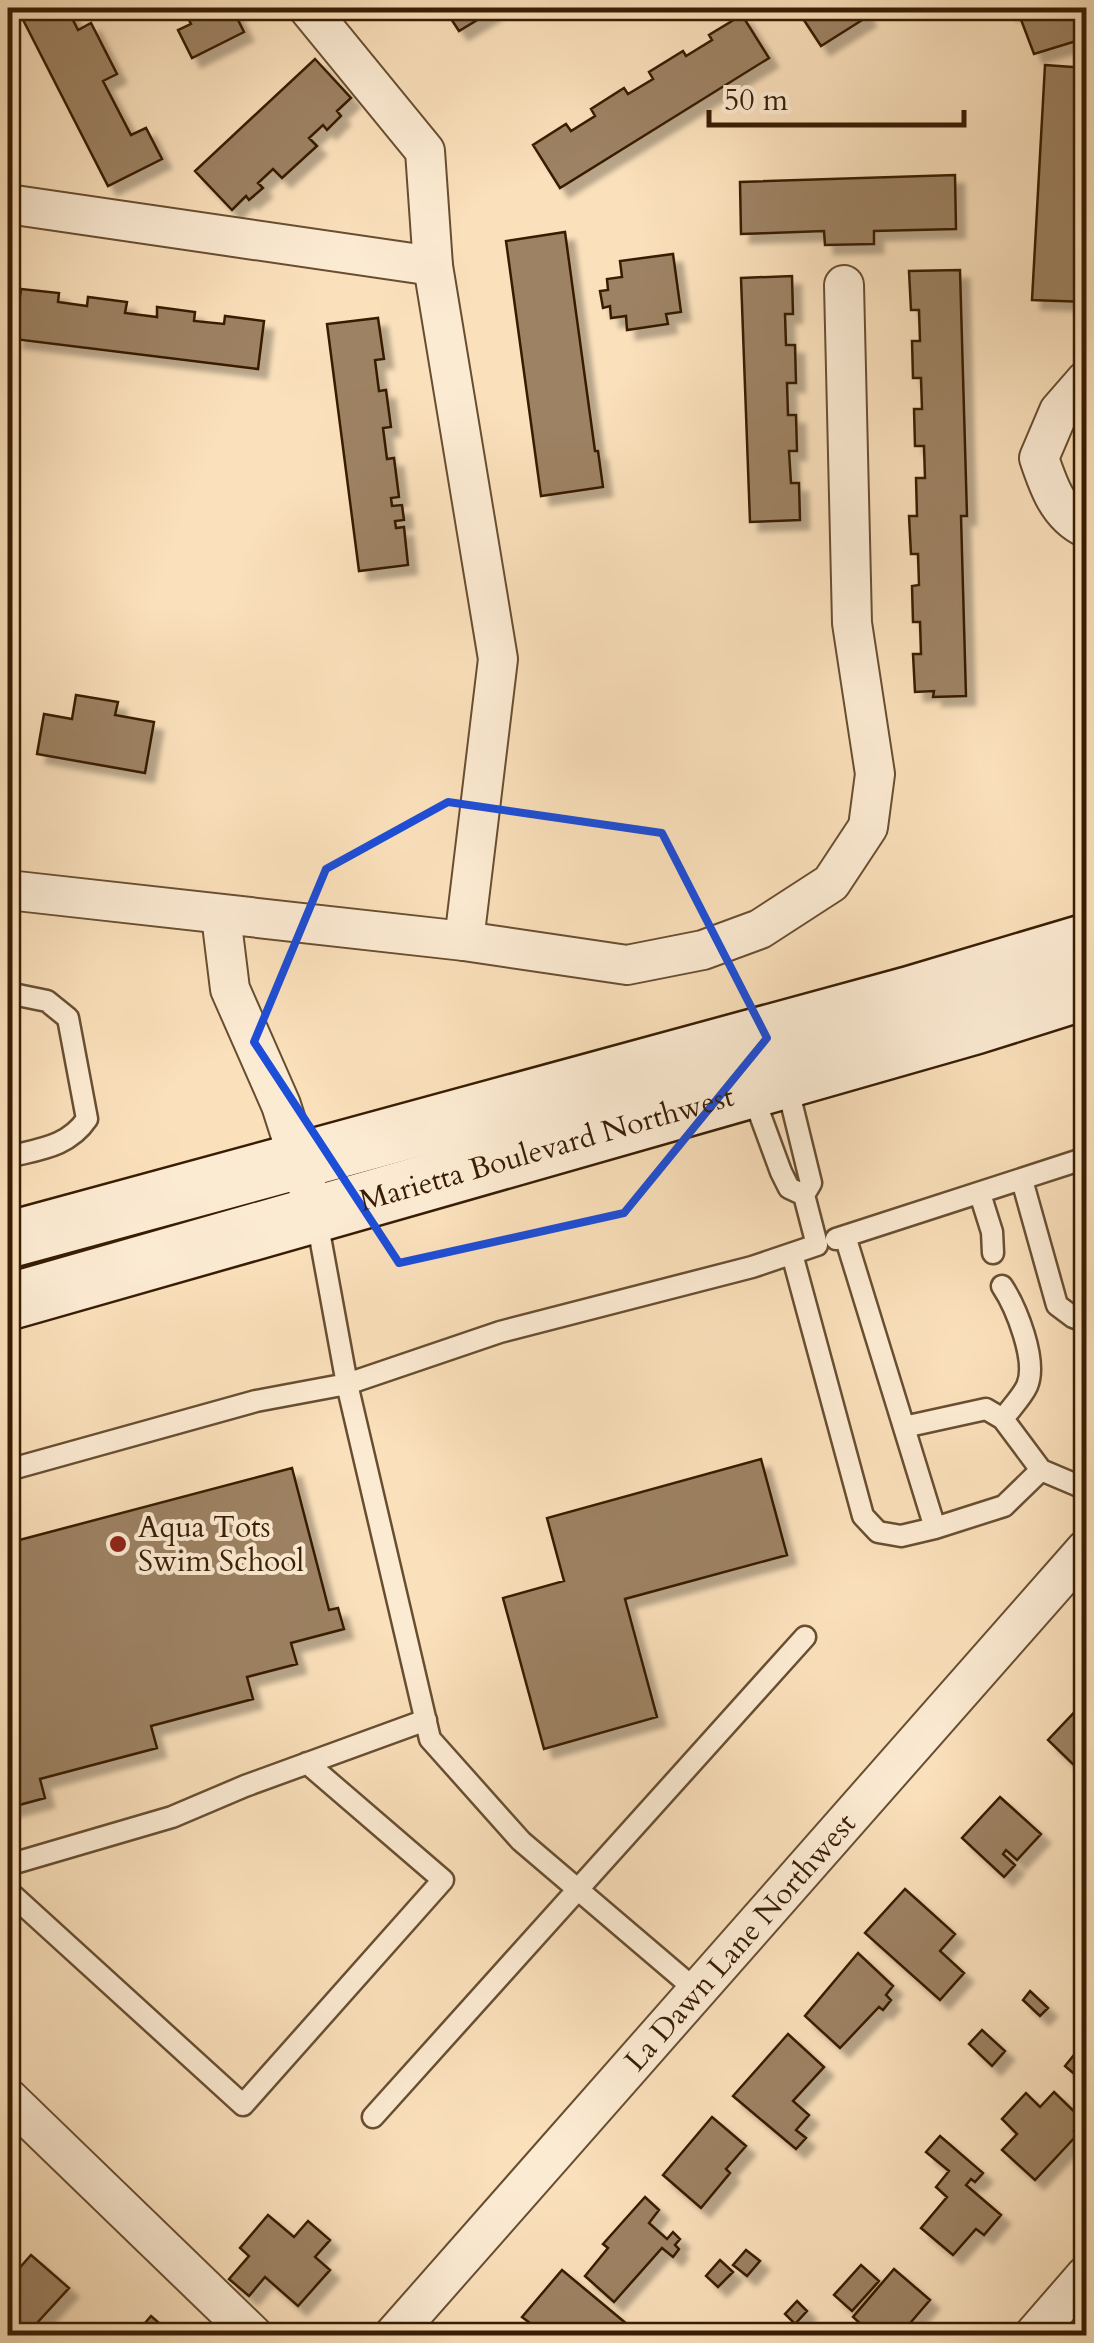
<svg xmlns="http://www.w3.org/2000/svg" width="1094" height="2343" font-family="Cardo,serif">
<defs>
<filter id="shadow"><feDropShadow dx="9" dy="9" stdDeviation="2.5" flood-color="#0004"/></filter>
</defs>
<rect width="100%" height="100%" fill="#fae0bb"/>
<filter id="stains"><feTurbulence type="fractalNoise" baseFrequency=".002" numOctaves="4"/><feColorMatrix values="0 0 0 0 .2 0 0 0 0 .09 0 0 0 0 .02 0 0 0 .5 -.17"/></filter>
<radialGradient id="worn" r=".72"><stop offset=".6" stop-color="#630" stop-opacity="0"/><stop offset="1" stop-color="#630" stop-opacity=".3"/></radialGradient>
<path fill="#9d8263" stroke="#381d03" stroke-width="2.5" filter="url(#shadow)" d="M17,8H67L78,30L91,23L117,74L103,81L131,135L146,128L162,159L108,186Z
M183,8H232L244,32L192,58L178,30L191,24Z
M444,8H490L492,11L459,31Z
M796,8H861L867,17L821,46Z
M1007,8H1086V38L1034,54L1017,9L1009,12Z
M742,15L769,58L560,188L533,145L566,124L571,131L595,116L591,109L624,88L628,94L653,79L649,72L683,51L686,56L712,40L709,35Z
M315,59L351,98L337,111L341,116L327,130L323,125L309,138L317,146L282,178L273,169L258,183L263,188L249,200L246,196L232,210L195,171Z
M1045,65L1086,68V302L1032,300Z
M955,175L956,229L874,231V244L825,245L824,231L741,234L740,182Z
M565,232L595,451H598L603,487L541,496L506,241Z
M673,254L681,312L666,314L668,324L627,330L626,316L611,318L610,306L603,308L600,291L608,290L607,279L622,277L620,261Z
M960,270L967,516H961L966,696L933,697L934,691L915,692L913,654H921L920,622H913L912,586L919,585L918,554H911L909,516H917L916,478H925L924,446H915L914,409H922L921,378H913L912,341H920L919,310H911L909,271Z
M792,276L793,314H785L786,345H795L796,383H787L788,415H796L797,451H789L791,483H799L800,520L750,522L741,278Z
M21,289L59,293L58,302L87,306L88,297L127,302L125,313L157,317V307L195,312L194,321L224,324L225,316L264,321L258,369L14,339Z
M378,318L384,359L375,360L379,391L386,390L391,427L383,428L387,459L394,458L399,497L391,498L392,506L402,505L404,520L395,521L396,528L404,527L408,565L359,571L327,324Z
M76,695L118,702L115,715L154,722L145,773L37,754L44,714L72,719Z
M761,1459L787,1555L625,1599L657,1717L544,1749L503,1598L564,1581L547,1518Z
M292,1468L329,1610L338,1608L344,1629L291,1643L297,1664L247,1677L253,1699L151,1726L157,1748L40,1779L45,1798L8,1808V1543Z
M1086,1700V1764L1080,1771L1048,1740Z
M1000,1797L1041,1834L1017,1860L1006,1850L1003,1854L1015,1865L1004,1877L962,1838Z
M905,1889L955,1934L940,1951L964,1973L940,2000L865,1933Z
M858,1953L893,1986L886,1995L891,2000L883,2010L879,2007L840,2048L805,2016Z
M1030,1991L1048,2008L1040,2016L1023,2000Z
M982,2030L1005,2051L992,2066L969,2044Z
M788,2034L824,2067L793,2101L809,2115L796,2130L806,2138L796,2149L733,2096Z
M1086,2040V2084L1065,2066Z
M1054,2092L1084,2121L1074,2131L1077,2135L1035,2180L1002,2150L1017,2134L1002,2119L1026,2093L1040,2107Z
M712,2117L746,2146L726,2169L730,2173L701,2208L663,2175Z
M940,2136L983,2173L975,2182L971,2179L966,2185L1001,2215L984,2235L976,2229L953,2255L921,2228L947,2197L936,2187L949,2171L926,2152Z
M645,2197L659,2210L649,2223L667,2239L673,2232L680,2239L675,2245L679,2249L673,2257L662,2248L614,2302L585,2276L608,2248L603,2244Z
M268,2215L294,2237L308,2221L330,2240L315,2257L330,2270L298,2306L265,2277L249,2296L229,2279L249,2256L240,2248Z
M746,2250L760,2261L747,2276L733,2265Z
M31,2255L69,2288L25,2336L8,2320V2281Z
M720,2260L733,2272L718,2287L706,2276Z
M861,2265L879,2281L852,2311L834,2295Z
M894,2269L930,2300L899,2336H874L853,2317Z
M562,2270L628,2325L619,2336H520L530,2323L522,2317Z
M797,2301L807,2311L795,2324L785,2314Z
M151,2316L174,2336H134Z"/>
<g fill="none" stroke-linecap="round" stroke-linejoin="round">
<g stroke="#684e31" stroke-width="25">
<path id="lane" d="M8,993L47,1001L68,1018L87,1119C68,1147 39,1149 8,1157
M752,1093L781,1172L789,1188L804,1195
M1022,1180L1057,1305L1073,1317L1086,1322
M980,1194L992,1232L993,1253
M845,1236L935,1528
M836,1239L1086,1158
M792,1254L863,1516L878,1532L901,1536L935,1528L1004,1506L1041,1470
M1002,1286C1016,1307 1038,1361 1027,1386C1022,1397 1010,1409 1003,1419
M904,1427L986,1409L1003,1419L1041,1470L1086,1489
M8,1470L256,1401L347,1384L316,1215
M8,1865L172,1817L245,1786L426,1720
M8,1891L243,2105L443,1880L307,1763
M697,1991L521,1841L430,1739L347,1384L500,1332L752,1267L817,1245L804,1195L811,1183L786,1081
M373,2117L805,1637"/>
</g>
<g stroke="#684e31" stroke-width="42">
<g id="street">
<path d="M308,8L425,151L433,266L498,659L464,941"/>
<path d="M8,204L433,266"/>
<path d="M1086,380L1059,411L1039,458C1048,485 1058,515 1086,528"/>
<path d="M8,890L464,941L627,965L703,950L760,929L831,883L868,827L875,774L852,623L844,285"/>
<path d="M221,916L230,989L281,1105L306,1183"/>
<path d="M8,2098L254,2336"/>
<path id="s1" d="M393,2336L1086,1549"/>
<path d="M1033,2336L1086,2275"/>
</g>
</g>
<g stroke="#381d03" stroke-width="60">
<g id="secondary">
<path d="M8,1240L908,995L1086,942"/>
<path id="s2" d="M8,1302L975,1026L1086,991"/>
</g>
</g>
<use href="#lane" stroke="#fcebd3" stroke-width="20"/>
<use href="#street" stroke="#fcebd3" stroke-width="38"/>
<use href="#secondary" stroke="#fcebd3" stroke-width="55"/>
</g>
<path fill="none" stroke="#1d4ed8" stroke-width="8" stroke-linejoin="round" d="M448,802L662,833L767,1038L624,1213L399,1263L254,1042L326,869Z"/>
<circle fill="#8f2418" stroke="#fcebd3" stroke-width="4" cx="118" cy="1544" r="10"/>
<g text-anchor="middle" stroke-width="8" stroke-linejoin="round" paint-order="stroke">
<g font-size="30" fill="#381d03" stroke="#fcebd3">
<text dy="10" stroke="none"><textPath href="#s2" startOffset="560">Marietta Boulevard Northwest</textPath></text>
<text dy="10" stroke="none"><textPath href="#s1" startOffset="525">La Dawn Lane Northwest</textPath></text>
</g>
<g font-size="30" fill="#381d03" stroke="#fcebd3" text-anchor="start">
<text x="138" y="1537">Aqua Tots<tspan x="138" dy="34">Swim School</tspan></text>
</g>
</g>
<rect width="1094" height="2343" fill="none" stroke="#fae0bb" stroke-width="40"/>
<rect x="10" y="10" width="1074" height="2323" fill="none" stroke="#381d03" stroke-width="5"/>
<rect x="20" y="20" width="1054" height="2303" fill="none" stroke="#381d03" stroke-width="2.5"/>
<path d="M709 110v15h255v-15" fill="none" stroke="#381d03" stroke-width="5"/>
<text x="724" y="110" font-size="30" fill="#381d03" stroke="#fcebd3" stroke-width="8" paint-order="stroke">50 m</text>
<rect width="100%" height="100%" filter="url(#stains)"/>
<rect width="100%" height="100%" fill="url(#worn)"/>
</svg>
